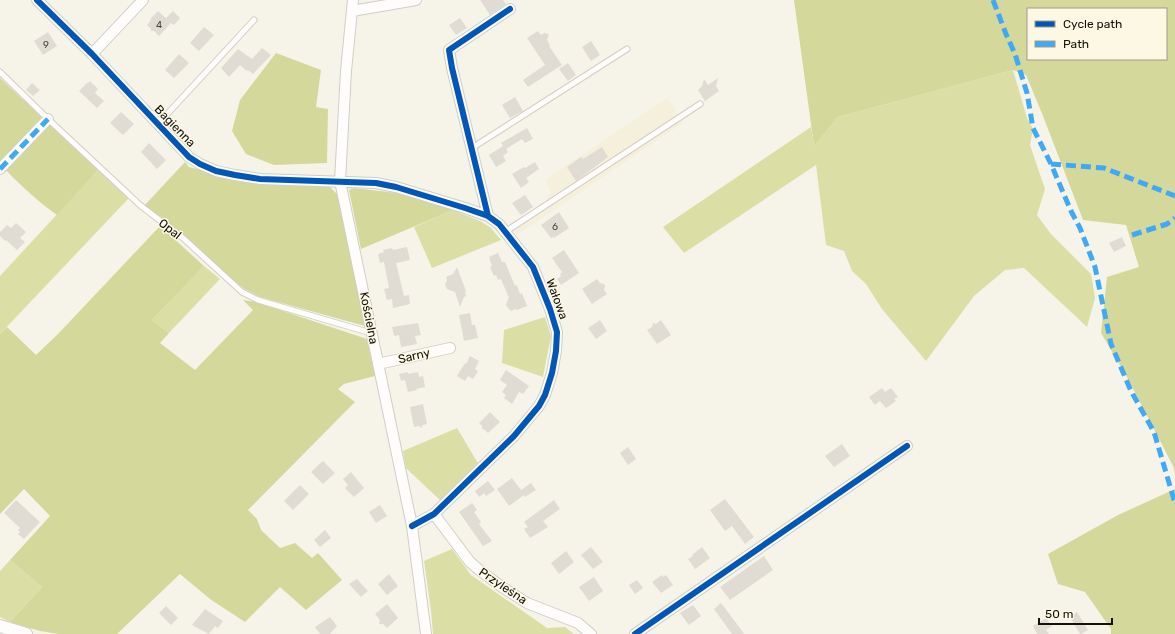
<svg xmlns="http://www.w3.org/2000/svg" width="1175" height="634" font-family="Rubik,sans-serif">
<rect width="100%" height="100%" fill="#f6f4e9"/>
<path fill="#f4f0db" d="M667,98L684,122L517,235L509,223L515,220H520L545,202L551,192L545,180Z"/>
<path fill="#dbdfa5" d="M1013,70L1027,118L1033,129L1030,145L1045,189L1037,215L1051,234L1091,274L1095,298L1087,327L1024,268L1005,270L974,296L926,361L882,309L866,284L852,271L844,251L826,245L816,165L684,253L663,227L811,127L814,146L838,117Z
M98,170L129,198L0,334V276Z
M453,210L480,221L491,228L501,240L432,268L414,227Z
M204,266L220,279L169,333L152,320Z
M545,317L551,336L543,377L502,363L504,330Z
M457,428L479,465L440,500L406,468L403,451Z
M452,549L471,575L547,628L565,627L574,634H433L431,610L424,561Z
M10,560L42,587L10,622L0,617V571Z"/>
<path fill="#d5d89b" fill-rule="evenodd" d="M794,0H1175V473L1173,466L1127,377L1101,333L1107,277L1139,267L1126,225L1083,220L1043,116L1026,75L1013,70L838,117L814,146ZM1028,9H1166V59H1028Z
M276,53L321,70L316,107L328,109L327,163L274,165L246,154L232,131L240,100Z
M0,78L98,170L57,215C36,200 18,183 0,164Z
M185,162L189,167L259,184L329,186L338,195L365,326L260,297L243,288L144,206Z
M354,188L397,193L453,210L361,249L349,190Z
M160,226L204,266L152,320L169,333L160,343L195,370L253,310L243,300L256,302L367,339L375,376L344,384L338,389L355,402L248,510L257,519L261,530L280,548L295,543L312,558L318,553L342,580L306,610L280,587L245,622L210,599L180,574L117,634H59L40,631L10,622L42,587L10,560L50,516L24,489L0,514V334L7,327L36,355L58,334Z
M1175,489V634H1111V629L1085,592L1058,584L1048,554L1118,515Z"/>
<path fill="#e0dbd3" d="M480,0H503L506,4L490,15Z
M158,11L166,18L173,11L180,18L174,25L171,23L159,36L154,31H151V29L147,25L151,20L150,19Z
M460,18L467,28L456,35L449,25Z
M204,27L214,35L199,51L190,43Z
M538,31L541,35L544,33L549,34L547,40L550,45L549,46L562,65L528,87L523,80L545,65L527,38Z
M48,32L57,46L43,55L34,41Z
M591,41L600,55L591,61L582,47Z
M262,48L271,55L253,74L248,70L247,71L240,65L229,77L221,68L238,49L252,59Z
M179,54L189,63L174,78L165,70Z
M568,63L576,75L568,81L559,69Z
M718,78L716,86L719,91L705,101L698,90L702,86L704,79L708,85Z
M90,81L98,89L95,93L104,101L97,108L79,91L87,83H88Z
M32,83L40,90L33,96L26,90Z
M515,97L523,111L510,118L502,105Z
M121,112L134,124L123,135L110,123Z
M527,128L533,139L525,143L522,139L506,149L508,152L503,156L506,161L496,167L489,155L503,146L501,143Z
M149,143L166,160L157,169L141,152Z
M602,147L608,157L576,181L567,167L581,157L583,159Z
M535,162L539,169L526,178L529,182L521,188L512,174L524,167L525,168Z
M525,195L533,207L521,215L512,203Z
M559,212L569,228L554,238V237L551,238L541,225Z
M16,223L26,232L20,238L25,242L17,250L6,240L5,241L0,236V232L7,225L11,228Z
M1122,237L1126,246L1114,252L1109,243Z
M407,247L410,260L396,263L404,296L409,295L410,304L393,308L392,299L387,300L384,289L389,288L384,262L380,263L378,254L384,252L383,250L392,248L393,250Z
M564,250L579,273L561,285L557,279L561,276L560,274L562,272L552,258Z
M498,253L502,262H505L515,286L517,285L520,294L522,293L527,306L517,310L516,309L511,311L508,308L506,305L508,299L509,298L501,279L498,280L496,275L494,276L490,267L492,266L489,257Z
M457,267L466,291H465L466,296L464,297L460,307L455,292L447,289L445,285L447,280L446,277L453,274Z
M597,279L600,283L604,284L605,286L604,290L607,294L592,304L582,289Z
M470,313L472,325H475L478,338L464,341L459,315Z
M600,320L607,331L596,339L588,328Z
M661,320L671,335L657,344L647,330L652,327L653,323L656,324Z
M418,323L421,335L415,336L417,344L401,347L399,335L394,336L392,327Z
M470,356L479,361L475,369L478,371L473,379L468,376L465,381L457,376L465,363L466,364Z
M506,370L529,386L523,394L519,392L512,404L504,398L506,395L502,392L507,385L500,380Z
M408,372V374L418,372L419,377L423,376L425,387L416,389L417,390L408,392L405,380L401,381L399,374Z
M882,388L885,392L891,388L898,397L894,399L896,401L886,408L880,401L875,405L869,397Z
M423,404L427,424L423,425L421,428L419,426L414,427L410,407Z
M490,412L500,422L488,433L485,430L482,429V426L479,423Z
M842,444L850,456L834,467L825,456Z
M628,447L636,459L628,465L620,453Z
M323,461L335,473L323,484L311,472Z
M351,472L364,488L354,497L345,488L348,485L343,479Z
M512,478L521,490L531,483L536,490L525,497L524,495L509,506L497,489Z
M488,481L495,490L486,496L484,493L479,497L475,491Z
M300,485L309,494L293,510L284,501Z
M725,499L754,537L745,544L732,526L725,531L710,510Z
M16,500L40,522L24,539L18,534L20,532L18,530L20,528L4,513Z
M554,500L560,509L543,521L548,527L530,538L524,529L528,527L524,522Z
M472,503L477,510L474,512L481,522L479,524L492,541L483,546L459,512Z
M380,505L387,516L376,523L369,512Z
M325,530L331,538L320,547L314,540Z
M591,547L603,562L593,569L581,555Z
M702,547L710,558L695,569L688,559L693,556L692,555Z
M566,551L574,562L559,574L551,563Z
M764,556L773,570L730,600L720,587Z
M389,574L398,586L387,595L378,584Z
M662,575L663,577L666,575L673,585L661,593L652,582Z
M594,577L603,591L589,601L579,587Z
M357,579L368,591L361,597L349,584Z
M637,580L643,588L635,594L629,585Z
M721,603L740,628L744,634H732L714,609Z
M387,604L398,618L387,628L383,624H379L380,620L375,614Z
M693,605L701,616L689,625L680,613Z
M166,606L178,618L171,625L159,613Z
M205,609L223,621L218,628L215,626L209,634L192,625Z
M1077,612L1088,630L1081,634H1080L1070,617Z
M330,617L337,626L330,634H320L315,627Z
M1046,618L1052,626L1046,630L1049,634H1037L1033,626Z"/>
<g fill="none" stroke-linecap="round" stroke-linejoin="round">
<g stroke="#d0cec5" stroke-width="7">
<path id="service" d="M0,72L48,119L141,206L183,238L242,292L258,300L371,333
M158,124L254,20
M472,148L627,49
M505,232L700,104"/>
</g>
<g stroke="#d0cec5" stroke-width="12">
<path id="minor" d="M37,0L92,54L189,157L200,164L216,171L235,175L260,179L376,183L396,187L465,208L488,216L499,224L533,267L550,309L557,332L556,351L552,373L545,395L539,406L514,436L434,514L412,526
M353,0L346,71L340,181L412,526L426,634
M352,11L416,0
M92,54L143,0
M0,169L48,119
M488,216L452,68L449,50L510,9
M378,364L450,348
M434,514L470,562L478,569L502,587L527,603L578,623L591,634
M635,634L907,446"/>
</g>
<g stroke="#d0cec5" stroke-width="14">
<path id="tertiary" d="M0,626L26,634"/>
</g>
<use href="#service" stroke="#fefdfc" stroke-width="5"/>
<use href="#minor" stroke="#fefdfc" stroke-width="10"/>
<use href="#tertiary" stroke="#fefdfc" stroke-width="12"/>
<path stroke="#3fa9f5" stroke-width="5" stroke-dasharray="10 5" stroke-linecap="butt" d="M993,0L1006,34L1015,54L1027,93L1033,128L1051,164L1071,211L1080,228L1095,267L1111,344L1131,391L1154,432L1175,503
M1051,164L1104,168L1175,196
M0,169L48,119
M1132,235L1167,224L1175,218"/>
<g stroke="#fcf8e3" stroke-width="8">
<path id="cycleway" d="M37,0L92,54L189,157L200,164L216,171L235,175L260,179L376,183L396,187L465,208L488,216L499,224L533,267L550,309L557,332L556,351L552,373L545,395L539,406L514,436L434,514L412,526
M488,216L452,68L449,50L510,9
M635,634L907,446"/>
</g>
<use href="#cycleway" stroke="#0057b8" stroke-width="6"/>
</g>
<g text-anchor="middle" stroke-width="3" stroke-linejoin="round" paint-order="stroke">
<g font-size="10" fill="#494740">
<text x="159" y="28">4</text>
<text x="46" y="48">9</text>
<text x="555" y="230">6</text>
</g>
<g font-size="12" fill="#12110a" stroke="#fcf8e3">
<text transform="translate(175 126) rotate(46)" y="4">Bagienna</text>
<text transform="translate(170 229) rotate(38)" y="4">Opal</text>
<text transform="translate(557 299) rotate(70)" y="4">Wałowa</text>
<text transform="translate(369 318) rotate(79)" y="4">Kościelna</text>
<text transform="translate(414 356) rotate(-13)" y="4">Sarny</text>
<text transform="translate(503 586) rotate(34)" y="4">Przyleśna</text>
</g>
</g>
<rect x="1027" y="8" width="140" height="52" fill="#fcf8e3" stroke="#9e9c8c"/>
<rect x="1035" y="21" width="20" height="6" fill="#0057b8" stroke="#9e9c8c"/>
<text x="1063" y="28" font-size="12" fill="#12110a">Cycle path</text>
<rect x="1035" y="41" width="20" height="6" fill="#3fa9f5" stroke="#9e9c8c"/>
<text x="1063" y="48" font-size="12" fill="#12110a">Path</text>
<path d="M1039 618v6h73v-6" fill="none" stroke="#12110a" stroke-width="2"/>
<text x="1045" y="618" font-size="12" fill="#12110a" stroke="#fcf8e3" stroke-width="3" paint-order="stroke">50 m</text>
</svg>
